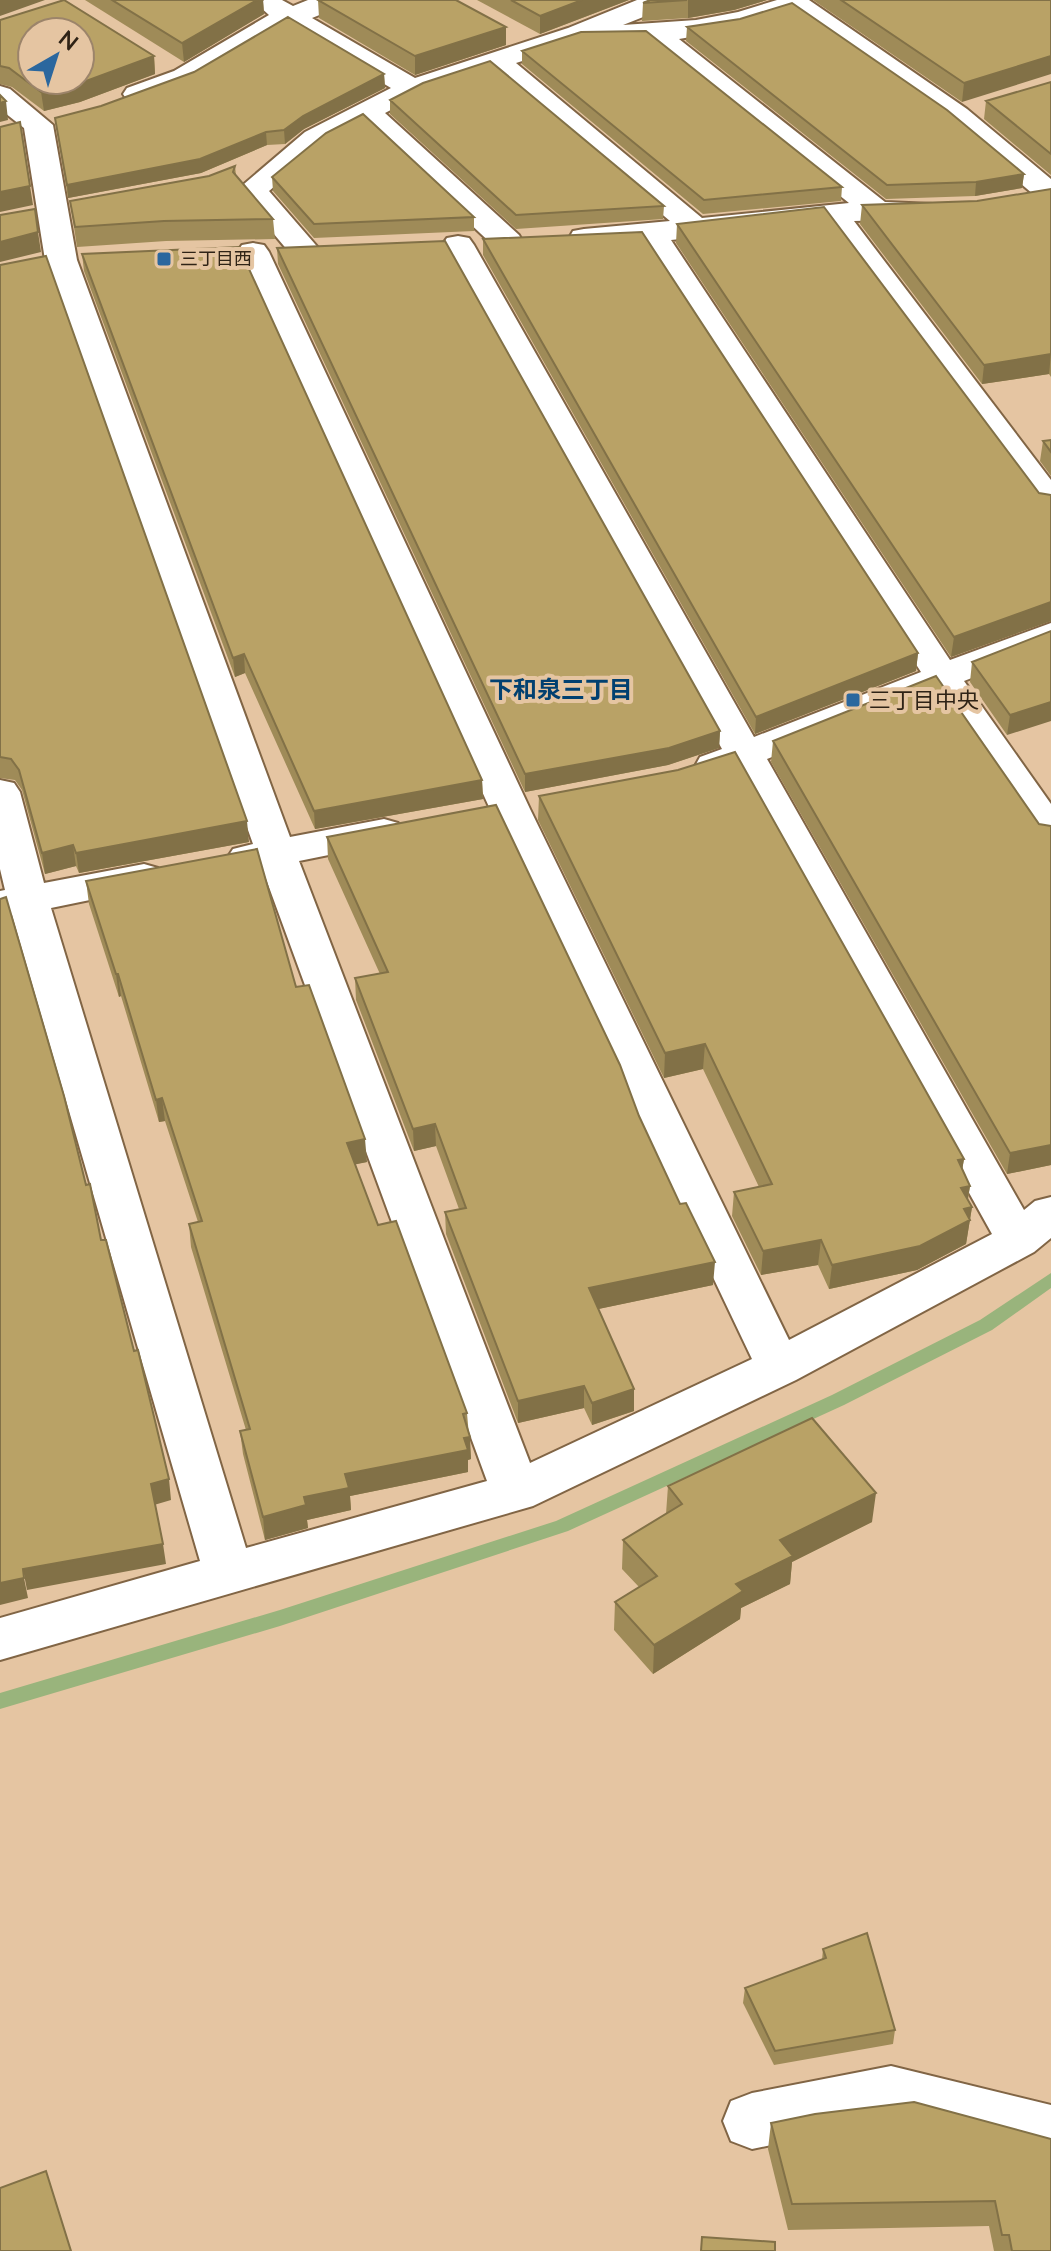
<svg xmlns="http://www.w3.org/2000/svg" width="1051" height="2251" font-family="Lato,'Noto Sans JP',sans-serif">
<rect width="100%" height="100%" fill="#e5c5a2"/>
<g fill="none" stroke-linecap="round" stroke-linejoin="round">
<path fill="#99b47c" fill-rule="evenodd" d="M1051,1273V1288L992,1330L844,1405L568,1531L280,1626L0,1709V1693L280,1610L556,1521L832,1395L980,1320Z"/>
<g stroke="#816545" stroke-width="4">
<path id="minor" d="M264,0H282L293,6L308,0H346L342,6L312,18L415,78L568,28L637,0H675L671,6L623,25L696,20L738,12L777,0H809L967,109L1051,179V203L1040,200L947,121L792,13L744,28L679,39L885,202L933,204L937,210L933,216L922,219L854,221L1051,480V514L1039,511L824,223L671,240L950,660L1051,623V647L964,681L1051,804V846L1037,842L935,693L767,759L1024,1210L1035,1201L1051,1197V1238L1034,1252L796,1380L533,1506L0,1660V1618L200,1561L12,915L0,917V891L5,890L0,869V780L14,783L20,792L44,883L144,864L158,868L164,877L158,886L51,908L246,1548L487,1481L262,868L247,871L233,867L227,858L233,849L253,844L45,260L24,128L0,109V86L10,89L53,125L77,260L290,837L384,819L398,823L404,832L398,841L299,861L530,1463L752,1359L490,809L237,252L242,245L253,243L264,245L269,252L530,809L789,1340L992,1234L735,772L714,778L700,775L695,766L700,757L722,749L442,245L447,238L458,236L469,238L474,245L754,737L921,672L642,243L584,247L573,245L569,238L573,231L584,229L670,221L491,71L422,94L385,113L519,235L523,242L519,249L508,251L497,249L364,124L325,144L269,191L321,251L316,258L305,260L294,258L237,190L305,132L391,88L289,27C247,44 172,111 127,100L123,94L127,88L174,71L269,15L259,6ZM586,41H647L849,203L702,218L516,63Z
M891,2066L1051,2105V2161L891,2120L752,2149L731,2141L723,2121L731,2101L752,2093Z"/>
</g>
<use href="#minor" fill="#fff" fill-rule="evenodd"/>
</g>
<path fill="#9f8b58" d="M85,0H263L264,14L184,62Z
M318,0L506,45L415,75L319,18Z
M477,0H629L540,34Z
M650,0H767L734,10L688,18L642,21L643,3Z
M813,0H1051L962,102Z
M0,20L154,56L155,74L80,102L44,111L12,87L0,84Z
M687,27L1024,174L1022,188L975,196L886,199L686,41Z
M522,51L842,187L841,201L703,214L522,64Z
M384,74L385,88L304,129L285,144L267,145L201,173L68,198L55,118Z
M1051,82V175L984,119L986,101Z
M390,100L664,206L663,219L516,229L390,114Z
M235,166L236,175L273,219L275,239L166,241L77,247L70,201L209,176Z
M272,177L474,217V231L314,238L273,191Z
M1051,189V377L1049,374L982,384L860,224L862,205L977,201Z
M677,224L1039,493L1051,495V621L951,657L676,243Z
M483,239L918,653L916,671L755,734L483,255Z
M277,248L720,731L719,748L668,765L525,792L278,264Z
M82,254L482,780L483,799L315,829L245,673L235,677L84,271Z
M0,265L249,842L79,873L76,866L45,874L22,790L15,780L0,778Z
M1051,440V476L1040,461L1043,441Z
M1051,631L1007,735L970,682L972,662Z
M773,741L1039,824L1051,1165L1007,1174L771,762Z
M539,796L964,1159L962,1170L970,1186L968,1200L972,1207L966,1244L917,1270L829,1289L818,1265L761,1275L732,1216L734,1192L759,1187L703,1069L664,1078L538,820Z
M327,837L639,1116L713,1285L598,1309L634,1389V1411L592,1425L584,1408L518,1423L446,1234L445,1212L459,1209L436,1146L414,1151L356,1000L355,978L380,974L328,859Z
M86,881L296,987L367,1162L355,1164L378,1225L467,1413L471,1459L468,1460V1472L350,1496L351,1510L307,1520L308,1528L265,1540L243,1454L240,1431L246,1430L191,1247L189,1224L198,1222L165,1121L159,1122L121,996L119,997L89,904Z
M668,1486L872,1522L792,1562L790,1584L741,1608L740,1619L653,1674L614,1630L615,1602L639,1587L622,1569L623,1540L666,1514Z
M823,1949L895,2030L893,2044L774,2065L743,2003L745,1988L822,1960Z
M914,2102L1051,2251H994L989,2226L788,2230L768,2149L771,2123Z"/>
<path fill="#827147" d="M0,0H45L0,16Z
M256,0H263L264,14L184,62L182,43Z
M582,0H629L540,34V16Z
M688,0H767L734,10L688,18Z
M506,27V45L415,75V56Z
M154,56L155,74L80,102L44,111L41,92Z
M1051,56V74L962,102L964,83Z
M384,74L385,88L304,129L285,144L284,130L303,116Z
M6,101L8,120L0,122V103Z
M266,132L267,145L201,173L68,198L67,185Z
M1024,174L1022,188L975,196L976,182Z
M30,186L33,205L0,212V192Z
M38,232L41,252L0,262V242Z
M1051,354L1049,374L982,384L984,365Z
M1051,602V621L951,657L954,637Z
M918,653L916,671L755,734L756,717Z
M244,654L245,673L235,677L233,658Z
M1051,702V721L1007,735L1010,715Z
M720,731L719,748L668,765L525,792V774Z
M482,780L483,799L315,829L314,811Z
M247,821L249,842L79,873L76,853Z
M73,845L76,866L45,874L42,853Z
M116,974H118L121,996L119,997Z
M705,1044L703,1069L664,1078L665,1053Z
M162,1098L165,1121L159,1122L156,1100Z
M435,1124L436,1146L414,1151L413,1129Z
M365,1139L367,1162L348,1166L347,1143Z
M1051,1145V1165L1007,1174L1010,1153Z
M964,1159L960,1183L958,1160Z
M970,1186L966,1208L972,1207L966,1244L917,1270L829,1289L832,1265L961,1188Z
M821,1240L818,1265L761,1275L763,1251Z
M715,1262L713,1285L589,1311V1288Z
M584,1386V1408L518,1423V1401Z
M634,1389V1411L592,1425V1403Z
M470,1437L471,1459L468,1460V1472L350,1496L351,1510L307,1520L308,1528L265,1540L263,1517L304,1497L345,1474Z
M169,1479L171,1500L154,1505L151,1484Z
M876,1493L872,1522L792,1562L790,1584L741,1608L740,1619L653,1674L654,1645L780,1540Z
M163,1544L166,1564L27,1590L23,1569Z
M24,1578L28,1598L0,1605V1583Z"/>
<path fill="#b9a266" stroke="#827147" stroke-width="2" fill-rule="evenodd" d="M64,0L154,56L78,84L41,92L9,68L0,66V20ZM32,32H80V80H32Z
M112,0H257L182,43Z
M318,0H456L506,27L415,56Z
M511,0H582L540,16Z
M650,0H687L643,3Z
M841,0H1051V56L964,83Z
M792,3L947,110L1024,174L976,182L887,185L687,27L740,19Z
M288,17L384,74L303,116L284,130L266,132L200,159L67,185L55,118L101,106L194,72Z
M646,31L842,187L704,200L522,51L581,32Z
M490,61L664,206L516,215L390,100L423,83Z
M1051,82V154L986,101Z
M0,95L6,101L0,103Z
M363,114L474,217L314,224L272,177L326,133Z
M20,122L30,186L0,192V127Z
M235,166L233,172L273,219L164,221L75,227L70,201L209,176Z
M1051,189V354L984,365L862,205L977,201Z
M824,207L1039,493L1051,495V602L954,637L677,224Z
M35,209L38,232L0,242V215Z
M642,232L918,653L756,717L483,239Z
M445,241L720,731L669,748L525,774L277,248Z
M239,247L482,780L314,811L244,654L233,658L82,254Z
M46,256L247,821L76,853L73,845L42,853L19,770L11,759L0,757V265Z
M1051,440V452L1043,441Z
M1051,631V702L1010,715L972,662Z
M936,676L1039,824L1051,826V1145L1010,1153L773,741Z
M735,752L964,1159L958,1160L970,1186L961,1188L972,1207L964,1209L970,1220L920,1246L832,1265L821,1240L763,1251L734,1192L772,1184L705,1044L665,1053L539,796L678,770Z
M496,805L620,1065L639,1116L680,1204L686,1203L715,1262L589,1288L634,1389L592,1403L584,1386L518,1401L445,1212L466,1208L435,1124L413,1129L355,978L388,972L327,837Z
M257,849L296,987L309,985L365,1139L347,1143L378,1225L396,1221L467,1413L463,1414L470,1437L464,1438L468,1450L345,1474L349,1488L304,1497L306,1505L263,1517L240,1431L250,1429L189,1224L202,1221L162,1098L156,1100L118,974H116L86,881Z
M6,897L64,1096L86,1185L90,1184L101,1240H106L134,1351L138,1350L169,1479L151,1484L163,1544L23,1569L24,1578L0,1583V899Z
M812,1418L876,1493L780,1540L793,1556L736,1584L743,1591L654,1645L615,1602L657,1576L623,1540L682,1504L668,1486Z
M867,1933L895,2030L775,2051L745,1988L826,1958L823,1949Z
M914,2102L1051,2139V2251H1012L1009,2235H1002L995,2201L792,2204L771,2123L815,2114Z
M46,2171L71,2251H0V2188Z
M702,2237L775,2242V2251H701Z"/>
<g fill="#2b679e" stroke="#e5c5a2" stroke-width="3">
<rect x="156" y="251" width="16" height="16" rx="4"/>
<rect x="845" y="692" width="16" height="16" rx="4"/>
</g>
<g text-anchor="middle" stroke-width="8" stroke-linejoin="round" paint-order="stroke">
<g font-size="18" fill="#2f2316" stroke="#e5c5a2" text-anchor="start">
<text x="180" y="265">三丁目西</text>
</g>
<g font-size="22" fill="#2f2316" stroke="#e5c5a2" text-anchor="start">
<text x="869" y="708">三丁目中央</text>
</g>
<g font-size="24" font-weight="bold" fill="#014070" stroke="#e5c5a2">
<text x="561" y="698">下和泉三丁目</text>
</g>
</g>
<g transform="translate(56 56) rotate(39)"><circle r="38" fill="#e5c5a2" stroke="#9c846a" stroke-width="2"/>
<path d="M0-6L14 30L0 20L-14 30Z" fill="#2b679e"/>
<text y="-12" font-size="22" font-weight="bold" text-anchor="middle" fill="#2f2316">N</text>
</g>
</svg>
